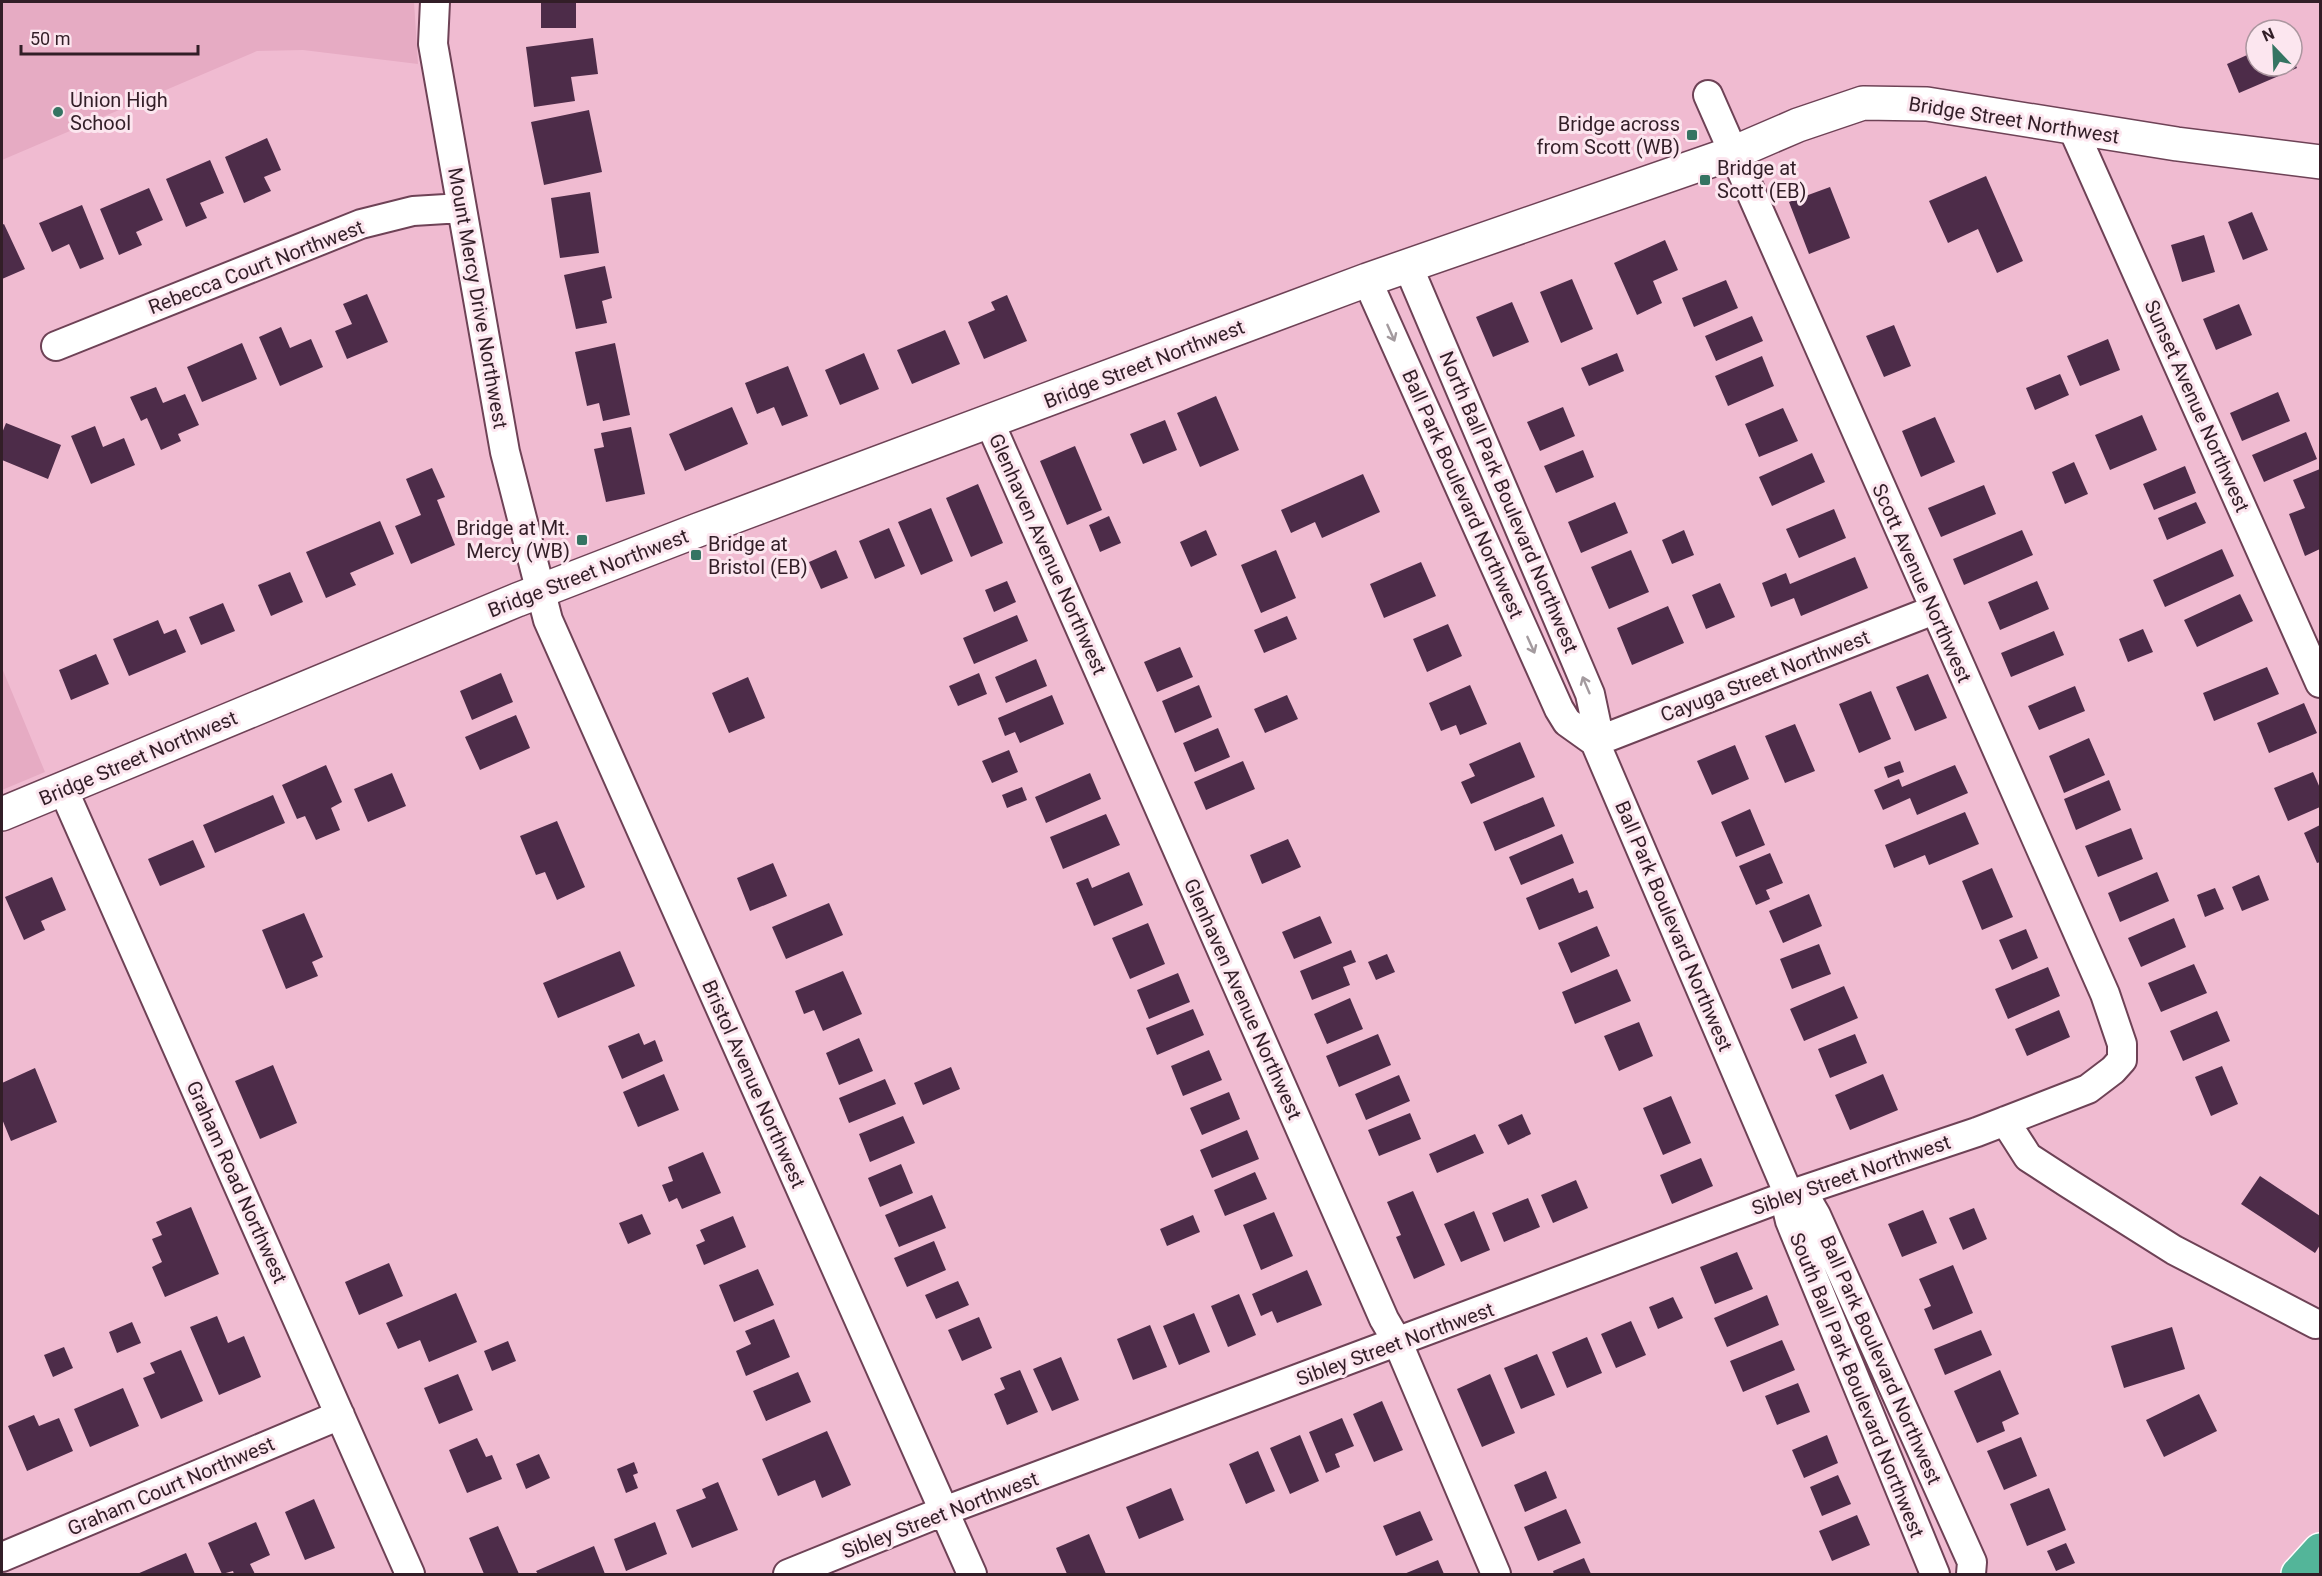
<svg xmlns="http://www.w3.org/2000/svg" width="2322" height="1576" font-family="Roboto,sans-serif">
<rect width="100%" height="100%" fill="#f0bbd1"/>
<path fill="#e6abc3" d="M2,2H414L418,64L303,50L257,51L2,160Z
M2,668L45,772L2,790Z"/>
<path fill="#4d2c49" d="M541,2H576V28H541Z
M593,38L598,74L571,77L575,101L534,107L526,47Z
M2256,51V66H2292V57L2297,68L2239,93L2227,64Z
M589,110L602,172L544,185L531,122Z
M267,138L281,170L264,177L271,191L244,203L225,157Z
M210,160L224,193L200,203L207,218L186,227L166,179Z
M1986,176L2023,261L1997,273L1978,229L1948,243L1929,201Z
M1830,187L1850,238L1809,254L1789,202Z
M149,188L163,220L136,232L142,245L119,255L100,209Z
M590,192L599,253L560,258L551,198Z
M82,205L104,259L80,269L69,244L52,252L39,223Z
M2252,212L2268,250L2243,260L2228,222Z
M4,224L25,269L2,279V225Z
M2204,235L2215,272L2182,282L2171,245Z
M1665,240L1678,270L1653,281L1662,303L1637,315L1614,263Z
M605,266L612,298L602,301L607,323L576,329L564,275Z
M1572,279L1593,329L1561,343L1540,292Z
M1726,280L1738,308L1694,327L1682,298Z
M367,294L388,342L347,359L335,331L352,324L343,304Z
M1007,295L1027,341L984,359L968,322L995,310L991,302Z
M1512,302L1529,342L1493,357L1476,317Z
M2239,304L2252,335L2216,350L2203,319Z
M1752,316L1763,341L1716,361L1705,336Z
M1894,325L1911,366L1884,377L1866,336Z
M281,327L290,348L311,339L323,367L280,386L259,337Z
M945,330L960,364L912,384L897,350Z
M2108,339L2120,370L2080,386L2067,356Z
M242,343L257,379L202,402L187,367Z
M615,343L630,415L603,421L599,403L587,406L575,352Z
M864,353L879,389L840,405L825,370Z
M1617,353L1624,371L1589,386L1581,368Z
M1762,356L1774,386L1728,406L1715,376Z
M788,366L808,416L782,426L774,407L757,414L745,383Z
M2060,374L2069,395L2035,410L2026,388Z
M156,387L163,403L185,394L199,425L178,434L181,441L161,450L147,418L141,421L130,397Z
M2278,392L2290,421L2242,441L2230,413Z
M1216,396L1239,450L1200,467L1177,413Z
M732,407L748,444L685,471L669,434Z
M1563,407L1575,436L1540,451L1527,422Z
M1783,408L1798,441L1759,457L1745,424Z
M2142,415L2157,450L2110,470L2095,435Z
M1935,417L1955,462L1921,477L1902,431Z
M1165,420L1177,450L1143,464L1130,434Z
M6,423L61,445L48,479L2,460V433Z
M95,426L103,447L124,438L135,465L91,484L71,436Z
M631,427L645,494L606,502L594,449L604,447L601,433Z
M2306,432L2317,459L2264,482L2252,455Z
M1075,446L1102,510L1067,525L1040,461Z
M1583,450L1594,477L1556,493L1544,466Z
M1812,453L1825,482L1772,506L1759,477Z
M2074,462L2088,494L2065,504L2052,472Z
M2185,466L2196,493L2154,510L2143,484Z
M432,468L445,497L437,500L455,545L411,564L395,526L421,515L406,479Z
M2320,469V549L2305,556L2289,514L2305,508L2293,480Z
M1363,474L1380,512L1322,538L1315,522L1291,533L1281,510Z
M978,484L1003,543L971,557L946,498Z
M1984,485L1996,514L1941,537L1928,508Z
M1615,502L1628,533L1581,553L1568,522Z
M2196,502L2206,523L2167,540L2158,518Z
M931,508L953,561L921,575L898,522Z
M1834,509L1846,538L1799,558L1786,529Z
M1109,516L1121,543L1100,552L1089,525Z
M380,521L394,554L350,573L356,585L326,598L306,552Z
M889,528L905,566L875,579L859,541Z
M1206,530L1217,555L1191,567L1180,542Z
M1684,530L1694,555L1672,564L1662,540Z
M2022,530L2033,555L1964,585L1953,559Z
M2222,549L2234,576L2165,607L2153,580Z
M836,550L848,578L821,589L809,562Z
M1276,550L1296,598L1261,613L1241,565Z
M1631,550L1649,592L1609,609L1591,567Z
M1855,557L1868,588L1801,616L1794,598L1771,607L1762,583L1786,573L1790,584Z
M1421,562L1436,596L1384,618L1370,584Z
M290,572L303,602L271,616L258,585Z
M1007,581L1016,602L994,612L985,590Z
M2037,581L2049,609L2000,630L1988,602Z
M1720,583L1735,617L1706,629L1692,595Z
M2240,594L2253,621L2197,647L2184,620Z
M223,603L235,631L201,645L189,617Z
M1668,606L1684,643L1632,665L1617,628Z
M1017,615L1028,641L974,664L963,638Z
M1287,616L1297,639L1264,653L1254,630Z
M158,620L164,634L176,629L186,652L129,676L113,639Z
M1448,624L1462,656L1427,672L1413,639Z
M2143,629L2153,652L2128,662L2119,639Z
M2054,631L2064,655L2011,677L2001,653Z
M1180,647L1193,677L1157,692L1144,662Z
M96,654L109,684L71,700L59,670Z
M1036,659L1047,686L1006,703L995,677Z
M2267,667L2279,694L2214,721L2203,693Z
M501,673L513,702L472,720L460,691Z
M979,673L987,694L958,706L949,686Z
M1928,674L1947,718L1915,731L1896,687Z
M748,677L765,718L729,733L712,693Z
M1199,685L1212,717L1175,733L1162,701Z
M1470,685L1487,724L1460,735L1456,725L1441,731L1429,703Z
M2075,686L2085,711L2039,730L2028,706Z
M1871,691L1891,739L1859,753L1839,704Z
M1052,695L1064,724L1020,743L1015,732L1005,736L998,718Z
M1287,695L1298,719L1265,733L1254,709Z
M2304,703L2317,733L2269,753L2257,723Z
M516,715L530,748L480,770L465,737Z
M1795,724L1815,771L1785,783L1765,736Z
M1218,728L1230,757L1195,772L1183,743Z
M2089,738L2105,775L2064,793L2049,756Z
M1520,742L1535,777L1471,804L1461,782L1475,776L1469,764Z
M1735,745L1749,779L1712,795L1697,761Z
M1009,750L1018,772L992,783L982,761Z
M1243,761L1255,789L1206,810L1194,782Z
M1900,761L1904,772L1888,778L1884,767Z
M326,765L342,802L331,808L340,830L316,840L305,816L297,819L282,785Z
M1955,765L1968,793L1917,815L1910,798L1883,810L1874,790L1899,779L1902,787Z
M2313,772L2320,788V807L2288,821L2274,788Z
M392,773L406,806L368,822L354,789Z
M1090,773L1101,799L1046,823L1035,797Z
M2109,780L2121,810L2076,830L2064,799Z
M1022,787L1027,800L1007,808L1002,795Z
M273,795L285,823L215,853L203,825Z
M1543,797L1555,826L1495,851L1483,822Z
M1750,809L1765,845L1736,857L1721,822Z
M1965,812L1979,844L1929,865L1925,855L1894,868L1885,845Z
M1106,814L1120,845L1063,869L1050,837Z
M557,821L585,887L557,900L545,872L536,875L520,836Z
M2320,825V862L2317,863L2304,833Z
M2131,828L2143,859L2098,877L2085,846Z
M1562,834L1574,863L1521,885L1509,857Z
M1288,839L1301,867L1262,884L1250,855Z
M193,840L205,867L160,886L148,859Z
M1770,853L1783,883L1766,890L1770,899L1756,905L1739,866Z
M773,863L787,896L750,911L737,878Z
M1992,868L2013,917L1982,930L1962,881Z
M1129,872L1143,905L1094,926L1076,883L1088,878L1092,888Z
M2157,872L2169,901L2120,922L2108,893Z
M2259,875L2269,900L2242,911L2232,887Z
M52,877L66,910L41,921L45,930L24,940L5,897Z
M1573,878L1579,893L1587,890L1594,908L1539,930L1526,898Z
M2215,888L2224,909L2205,917L2197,895Z
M1809,894L1822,926L1783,943L1769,911Z
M829,903L843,935L786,959L772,927Z
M304,913L323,957L312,962L318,976L286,989L262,930Z
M1320,916L1332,943L1294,959L1282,932Z
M2174,918L2186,947L2141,967L2128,938Z
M1148,923L1165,964L1130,979L1112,938Z
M1597,926L1610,956L1571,973L1558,943Z
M2026,929L2038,958L2012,970L1999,940Z
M1819,944L1831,974L1792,989L1780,959Z
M1351,950L1356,962L1343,967L1350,985L1312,1000L1300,971Z
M620,951L635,986L558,1018L543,983Z
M1387,954L1395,972L1376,980L1368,962Z
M2194,964L2207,993L2161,1012L2148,983Z
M2048,967L2060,996L2008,1019L1995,989Z
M1617,969L1631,1001L1575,1024L1562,992Z
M843,971L862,1014L823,1031L814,1010L804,1014L795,991Z
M1178,973L1190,1002L1149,1019L1137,990Z
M1844,986L1858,1018L1804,1041L1790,1009Z
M1350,998L1363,1029L1327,1044L1314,1014Z
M1193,1009L1204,1035L1157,1055L1146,1028Z
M2059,1010L2070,1037L2027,1056L2015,1029Z
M2217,1011L2230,1041L2183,1061L2170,1031Z
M1639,1022L1653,1056L1619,1071L1604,1036Z
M639,1033L644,1045L655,1040L663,1061L622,1079L608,1046Z
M1378,1034L1391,1065L1339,1087L1326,1056Z
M1855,1034L1867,1063L1830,1078L1818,1049Z
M859,1038L873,1071L839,1085L826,1053Z
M1209,1050L1222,1080L1183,1096L1171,1066Z
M273,1065L297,1123L260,1139L235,1081Z
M2222,1066L2238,1104L2211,1116L2195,1077Z
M951,1067L960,1089L923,1105L914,1083Z
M35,1068L57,1122L11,1141L2,1119V1083Z
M664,1074L679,1110L638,1127L623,1092Z
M1883,1074L1898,1110L1850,1130L1835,1095Z
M1399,1075L1410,1101L1366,1120L1355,1094Z
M885,1079L896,1104L849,1123L839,1098Z
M1229,1092L1240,1119L1202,1135L1190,1108Z
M1671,1096L1691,1143L1663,1155L1643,1108Z
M1410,1113L1421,1139L1379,1156L1368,1130Z
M1522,1114L1531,1134L1508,1145L1498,1125Z
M903,1116L915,1143L870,1162L859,1134Z
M1247,1130L1259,1159L1212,1178L1200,1150Z
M1475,1134L1484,1153L1437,1173L1429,1154Z
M703,1152L721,1193L682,1209L677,1198L669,1202L662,1185L673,1181L668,1167Z
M1701,1158L1713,1186L1672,1204L1660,1175Z
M901,1164L913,1193L880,1207L868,1178Z
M1255,1172L1267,1199L1225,1216L1214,1190Z
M2260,1176L2320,1216V1245L2315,1253L2241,1204Z
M1576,1180L1588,1208L1553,1223L1541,1195Z
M1413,1191L1445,1265L1414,1279L1396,1237L1401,1235L1387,1202Z
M932,1195L946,1228L899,1247L885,1215Z
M1528,1198L1540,1227L1504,1242L1492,1213Z
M191,1207L219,1274L165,1297L152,1267L162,1262L152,1239L162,1235L156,1222Z
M1974,1208L1987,1239L1963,1250L1949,1218Z
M1923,1210L1937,1243L1902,1257L1888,1224Z
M1474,1211L1490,1250L1461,1262L1444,1224Z
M1274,1212L1293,1256L1261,1270L1243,1225Z
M642,1214L651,1234L628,1244L619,1223Z
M1193,1215L1200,1232L1167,1246L1160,1229Z
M733,1216L746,1247L704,1265L696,1245L705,1241L700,1230Z
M934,1241L946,1270L907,1287L894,1258Z
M1737,1252L1753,1289L1715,1304L1700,1267Z
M389,1263L403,1296L359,1315L345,1282Z
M1953,1265L1973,1313L1933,1330L1924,1309L1931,1306L1919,1279Z
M758,1269L774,1305L734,1322L719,1285Z
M1307,1270L1322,1305L1277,1323L1272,1311L1261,1316L1252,1294Z
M958,1281L969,1305L936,1319L925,1295Z
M456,1293L477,1342L429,1362L420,1340L398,1349L386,1323Z
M1239,1294L1256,1335L1228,1347L1211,1306Z
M1767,1295L1779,1325L1727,1347L1714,1318Z
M1673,1297L1683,1318L1658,1329L1649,1307Z
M1194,1313L1210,1352L1179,1365L1163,1326Z
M217,1316L228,1343L244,1336L261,1377L219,1395L190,1327Z
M979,1317L992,1348L962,1361L948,1330Z
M774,1319L790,1357L746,1376L736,1351L751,1344L745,1331Z
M1631,1321L1646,1355L1616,1368L1601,1334Z
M132,1322L141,1343L117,1353L109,1332Z
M1150,1325L1167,1367L1133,1380L1117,1339Z
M2172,1327L2185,1369L2124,1388L2111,1346Z
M1981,1330L1992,1355L1945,1375L1934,1349Z
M1587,1337L1602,1373L1567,1388L1552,1352Z
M1782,1340L1795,1370L1743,1392L1730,1361Z
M508,1341L516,1361L492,1371L484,1351Z
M64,1347L73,1368L53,1377L44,1355Z
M181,1350L203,1401L161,1419L143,1378L155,1373L150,1363Z
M1537,1354L1555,1395L1521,1409L1504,1368Z
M1061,1357L1079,1400L1052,1411L1033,1369Z
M1020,1370L1038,1412L1007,1425L994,1394L1005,1389L1000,1378Z
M2000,1370L2019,1414L2002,1422L2005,1431L1977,1443L1954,1391Z
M798,1372L811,1402L766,1421L753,1391Z
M458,1374L473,1410L439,1424L424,1388Z
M1490,1374L1515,1433L1482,1447L1457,1389Z
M1798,1383L1810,1412L1777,1425L1765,1396Z
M123,1388L139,1426L90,1447L74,1409Z
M2199,1394L2217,1431L2164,1457L2146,1420Z
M1382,1401L1403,1450L1374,1462L1353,1414Z
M34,1415L39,1426L59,1418L73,1451L27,1471L8,1426Z
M1342,1418L1354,1446L1335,1454L1340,1467L1326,1473L1309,1432Z
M827,1431L851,1485L822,1498L815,1480L778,1496L762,1459Z
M1300,1435L1319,1481L1290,1494L1270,1448Z
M1827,1435L1838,1463L1804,1478L1792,1450Z
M2021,1437L2037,1476L2004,1490L1987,1451Z
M477,1438L486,1457L492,1455L502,1479L467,1493L449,1450Z
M1258,1451L1275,1491L1246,1504L1229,1464Z
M539,1454L550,1478L526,1489L516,1464Z
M634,1462L638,1473L633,1475L638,1488L626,1493L617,1469Z
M1546,1471L1557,1498L1525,1512L1514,1485Z
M1838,1475L1851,1504L1822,1516L1810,1487Z
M718,1482L738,1530L692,1548L676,1510L706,1498L702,1489Z
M1171,1488L1184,1520L1139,1539L1126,1507Z
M2049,1488L2066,1530L2027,1546L2010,1504Z
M314,1499L335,1548L305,1560L285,1512Z
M1566,1509L1581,1543L1538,1561L1524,1527Z
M1420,1511L1433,1540L1396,1556L1383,1526Z
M1857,1515L1870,1545L1832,1561L1819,1531Z
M256,1522L270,1555L250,1564L255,1574H234L233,1571L222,1574L208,1543Z
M655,1522L667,1554L626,1571L614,1539Z
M498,1526L519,1574H484L469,1538Z
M1089,1534L1106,1574H1067L1056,1548Z
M2066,1543L2075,1563L2056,1571L2047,1551Z
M594,1546L605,1574H538L536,1571Z
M186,1553L195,1574H137Z
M1584,1558L1591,1574H1554L1553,1571Z
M1438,1560L1444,1574H1404Z"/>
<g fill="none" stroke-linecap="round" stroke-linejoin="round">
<g stroke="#6e4256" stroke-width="32">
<path id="minor" d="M435,2L433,44L505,452L548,620L972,1574
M2073,129L2320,683
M1408,266L1590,694L1597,727L1595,742
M1367,280L1559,709L1567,722L1595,742L1789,1195L1809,1203L1816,1215L1972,1562L1971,1574
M56,346L361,224L413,211L462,208
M990,423L1384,1319L1398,1343L1496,1574
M1595,742L1934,610
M63,789L410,1574
M2005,1121L2028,1157L2068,1183L2174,1250L2316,1324
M1789,1195L1786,1204L1790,1221L1935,1574
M2,1557L340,1415
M788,1574L944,1511L1789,1195L1977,1132L2088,1089L2113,1070L2122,1060V1044L2105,994L1708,95"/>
</g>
<g stroke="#6e4256" stroke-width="36">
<path id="secondary" d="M2,814L517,600L698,530L1367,280L1733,153L1798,125L1863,103L1927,104L2177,144L2320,162"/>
</g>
<g stroke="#fff" stroke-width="36">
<path id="motorway" d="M2298,1574L2320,1550"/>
</g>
<use href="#minor" stroke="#fff" stroke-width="28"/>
<use href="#secondary" stroke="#fff" stroke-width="33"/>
<use href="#motorway" stroke="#53b599" stroke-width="33"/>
</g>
<defs><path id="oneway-shaft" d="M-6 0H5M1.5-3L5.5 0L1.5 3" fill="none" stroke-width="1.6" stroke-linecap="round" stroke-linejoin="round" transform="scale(1.5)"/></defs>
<g stroke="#a39a9e">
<use href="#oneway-shaft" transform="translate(1391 333) rotate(66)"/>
<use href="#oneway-shaft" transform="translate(1531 645) rotate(66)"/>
<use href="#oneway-shaft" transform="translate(1586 685) rotate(-113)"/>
</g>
<g fill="#357462" stroke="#fce6ef" stroke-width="2">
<circle cx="58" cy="112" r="6"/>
<rect x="1686" y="129" width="12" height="12" rx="3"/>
<rect x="1699" y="174" width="12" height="12" rx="3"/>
<rect x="576" y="534" width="12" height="12" rx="3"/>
<rect x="690" y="549" width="12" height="12" rx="3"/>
</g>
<g text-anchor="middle" stroke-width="6" stroke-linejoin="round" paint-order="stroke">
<g font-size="20" fill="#321e27" stroke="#fce6ef" text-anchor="start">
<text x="70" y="107">Union High<tspan x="70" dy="23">School</tspan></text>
<text x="1680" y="131" text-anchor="end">Bridge across<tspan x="1680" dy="23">from Scott (WB)</tspan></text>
<text x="1717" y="175">Bridge at<tspan x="1717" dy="23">Scott (EB)</tspan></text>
<text x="570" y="535" text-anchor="end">Bridge at Mt.<tspan x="570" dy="23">Mercy (WB)</tspan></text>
<text x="708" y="551">Bridge at<tspan x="708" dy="23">Bristol (EB)</tspan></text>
</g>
<g font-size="20" fill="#321e27" stroke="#fce6ef">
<text transform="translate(2014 120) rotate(9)" y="7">Bridge Street Northwest</text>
<text transform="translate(256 267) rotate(-21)" y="7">Rebecca Court Northwest</text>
<text transform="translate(478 298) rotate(80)" y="7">Mount Mercy Drive Northwest</text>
<text transform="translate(1144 364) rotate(-21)" y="7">Bridge Street Northwest</text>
<text transform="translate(2197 406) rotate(66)" y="7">Sunset Avenue Northwest</text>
<text transform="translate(1463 494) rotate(66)" y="7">Ball Park Boulevard Northwest</text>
<text transform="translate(1509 502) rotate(67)" y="7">North Ball Park Boulevard Northwest</text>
<text transform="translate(1048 554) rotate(66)" y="7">Glenhaven Avenue Northwest</text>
<text transform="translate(588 573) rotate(-21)" y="7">Bridge Street Northwest</text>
<text transform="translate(1922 583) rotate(66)" y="7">Scott Avenue Northwest</text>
<text transform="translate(1765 676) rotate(-21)" y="7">Cayuga Street Northwest</text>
<text transform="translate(138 758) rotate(-23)" y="7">Bridge Street Northwest</text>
<text transform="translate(1674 926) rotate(67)" y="7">Ball Park Boulevard Northwest</text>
<text transform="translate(1243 999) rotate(66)" y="7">Glenhaven Avenue Northwest</text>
<text transform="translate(754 1084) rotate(66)" y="7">Bristol Avenue Northwest</text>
<text transform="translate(1851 1175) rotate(-19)" y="7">Sibley Street Northwest</text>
<text transform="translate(237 1182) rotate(66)" y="7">Graham Road Northwest</text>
<text transform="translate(1395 1344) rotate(-20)" y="7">Sibley Street Northwest</text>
<text transform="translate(1881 1360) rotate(66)" y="7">Ball Park Boulevard Northwest</text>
<text transform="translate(1857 1385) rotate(68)" y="7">South Ball Park Boulevard Northwest</text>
<text transform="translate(171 1486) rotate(-23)" y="7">Graham Court Northwest</text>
<text transform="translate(940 1515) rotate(-21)" y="7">Sibley Street Northwest</text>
</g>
</g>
<rect width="2322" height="1576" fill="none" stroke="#321e27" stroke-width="6"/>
<g transform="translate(2274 48) rotate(337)"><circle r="28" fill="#fce6ef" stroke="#ab969f" stroke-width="1.5"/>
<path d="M0-4.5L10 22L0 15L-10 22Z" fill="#357462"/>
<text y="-9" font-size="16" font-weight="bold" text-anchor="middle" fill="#321e27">N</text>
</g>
<path d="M21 45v9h177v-9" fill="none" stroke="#321e27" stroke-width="3"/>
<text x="30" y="45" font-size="18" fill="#321e27" stroke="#fce6ef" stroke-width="4.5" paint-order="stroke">50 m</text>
</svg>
